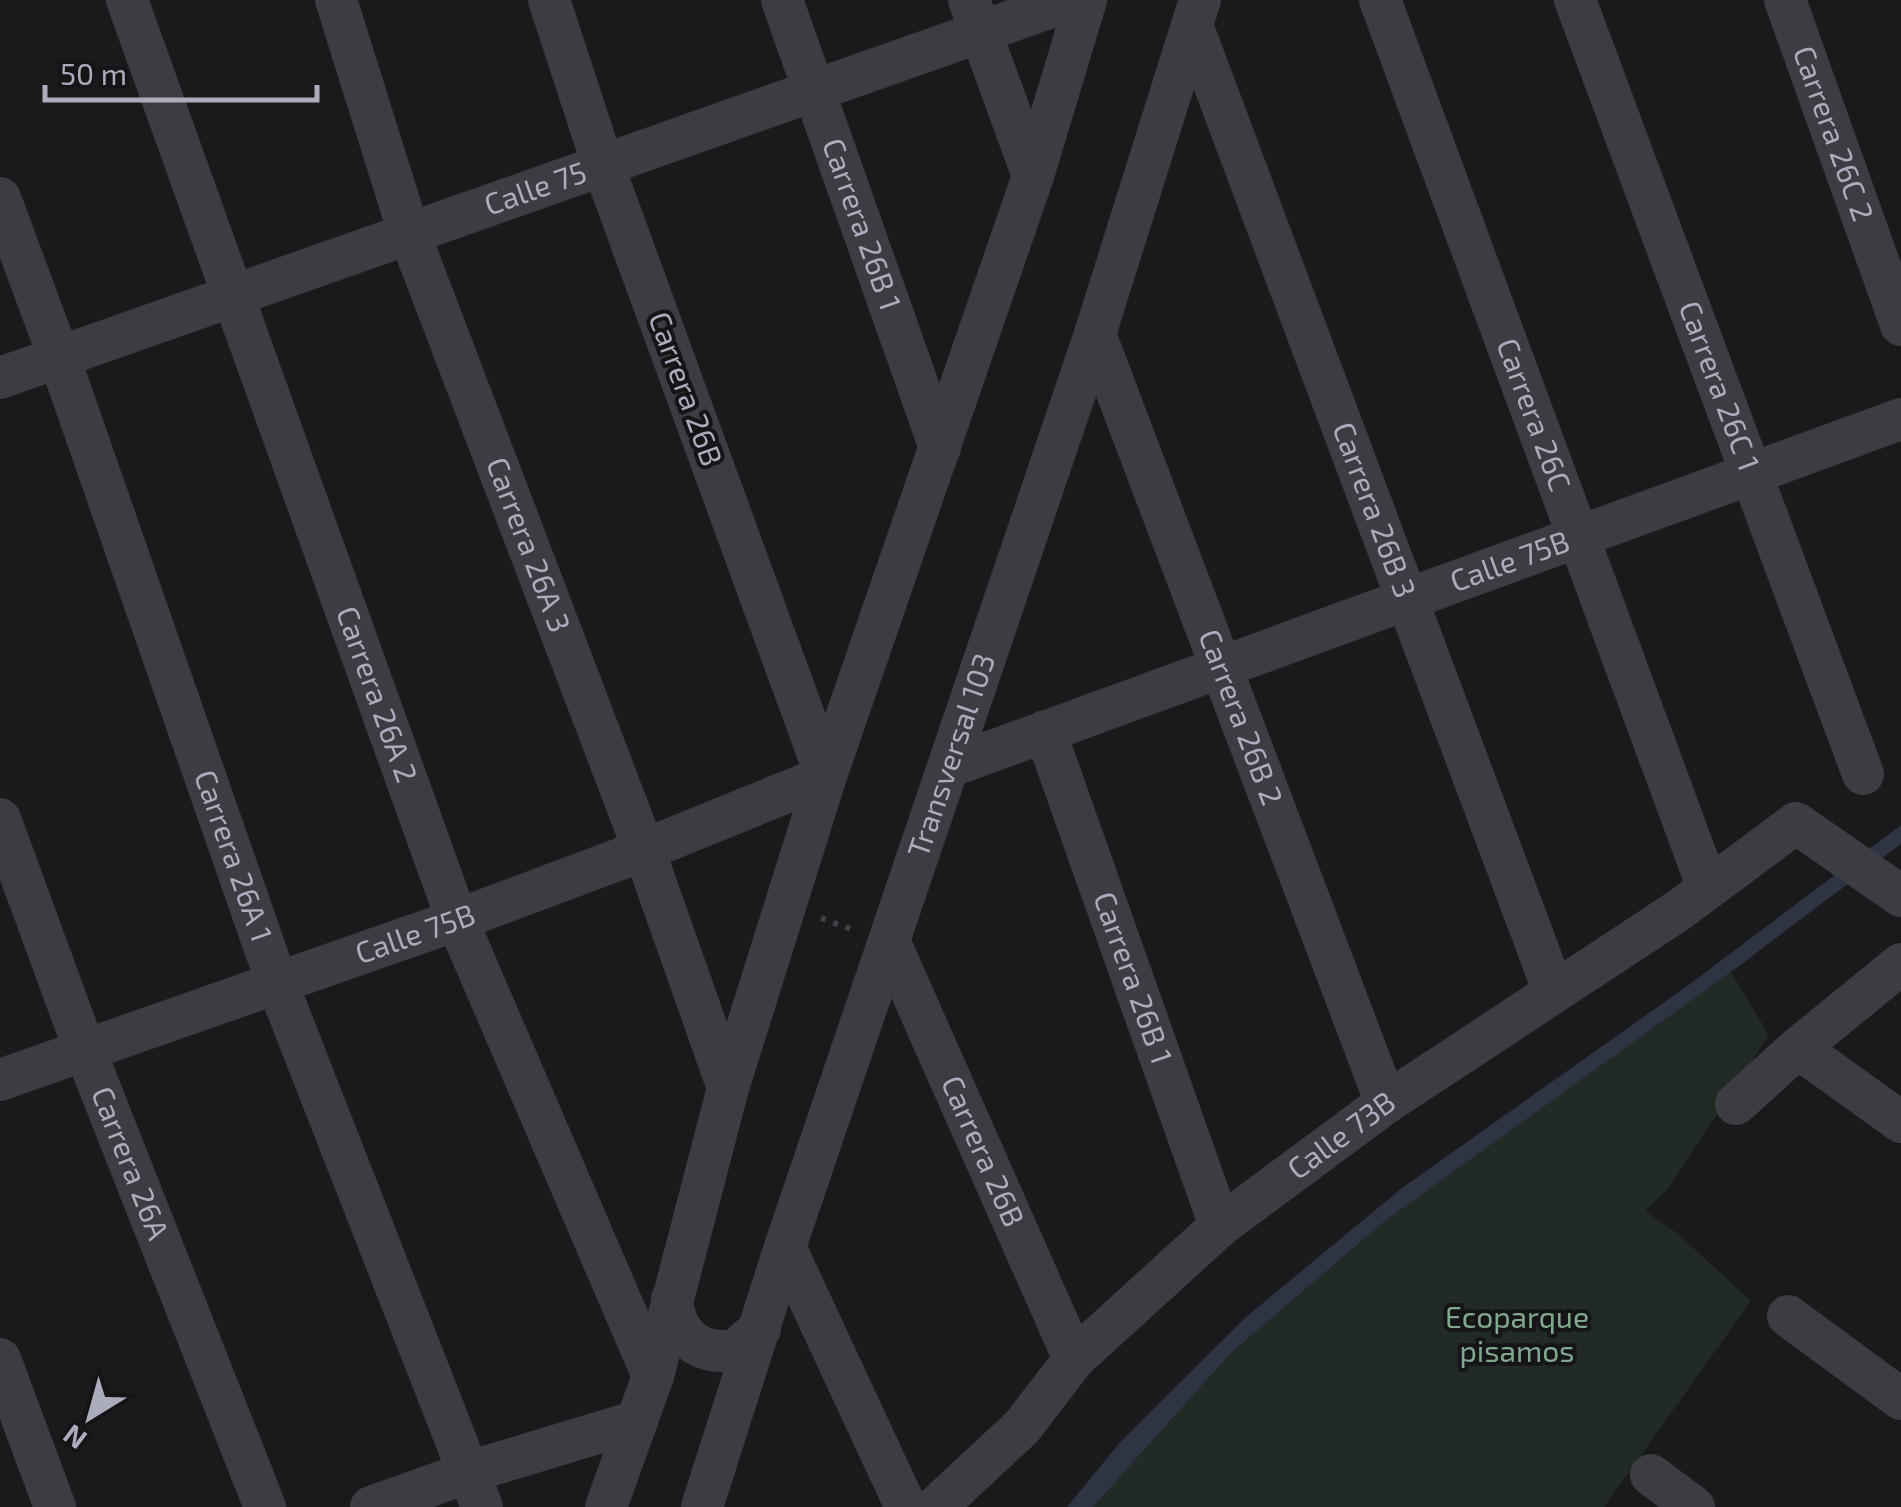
<svg xmlns="http://www.w3.org/2000/svg" width="1901" height="1507" font-family="'Exo 2',sans-serif">
<rect width="100%" height="100%" fill="#1a191c"/>
<path fill="#212a24" d="M1731,972L1769,1035L1667,1190L1645,1211L1677,1233L1751,1301L1604,1507H1093L1231,1353L1385,1221Z"/>
<path fill="#2e3441" d="M1901,825V844L1731,972L1385,1221L1231,1353L1093,1507H1067L1122,1440L1246,1317L1402,1188L1690,984Z"/>
<g fill="none" stroke-linecap="round" stroke-linejoin="round">
<path stroke="#404048" stroke-width="6" stroke-dasharray="5 8" stroke-linecap="butt" d="M821,918L856,931"/>
<g stroke="#3c3c43" stroke-width="42">
<path id="s1" d="M127,0L457,920L653,1376"/>
<path id="s2" d="M336,0L409,233L644,850L728,1088"/>
<path id="s3" d="M782,0L940,448"/>
<path d="M969,0L1033,176"/>
<path id="s4" d="M1380,0L1708,888"/>
<path id="s5" d="M1575,0L1863,774"/>
<path id="s6" d="M1785,0L1901,325"/>
<path id="s7" d="M1192,25L1554,992"/>
<path id="s8" d="M0,198L59,357L277,983L482,1507"/>
<path id="s9" d="M1095,334L1386,1103"/>
<path id="s10" d="M0,378L1071,0"/>
<path id="s11" d="M1045,731L1220,1226"/>
<path id="s12" d="M951,766L1901,419"/>
<path id="s13" d="M0,819L84,1048L265,1507"/>
<path id="s14" d="M890,943L1074,1359"/>
<path d="M1798,1048L1901,1122"/>
<path id="s15" d="M0,1080L457,920L644,850L826,776L603,165L549,0"/>
<path d="M1736,1104L1798,1048L1901,964"/>
<path d="M785,1247L906,1507"/>
<path d="M672,1299C674,1335 699,1356 735,1350L760,1329"/>
<path d="M1788,1316L1901,1399"/>
<path d="M0,1359L55,1507"/>
<path d="M1651,1475L1694,1507"/>
<path d="M371,1507L469,1472L637,1421"/>
<path d="M606,1507L653,1376L728,1088L826,776L1033,176L1086,0"/>
<path id="s16" d="M702,1507L785,1247L1095,334L1200,0"/>
<path id="s17" d="M936,1507L1022,1427L1074,1359L1220,1226L1386,1103L1679,910L1796,823L1901,896"/>
</g>
</g>
<g text-anchor="middle" stroke-width="8" stroke-linejoin="round" paint-order="stroke">
<g font-size="30" fill="#abacbc" stroke="#151417">
<text dy="10" stroke="none"><textPath href="#s6" startOffset="142">Carrera 26C 2</textPath></text>
<text dy="10" stroke="none"><textPath href="#s10" startOffset="568">Calle 75</textPath></text>
<text dy="10" stroke="none"><textPath href="#s3" startOffset="238">Carrera 26B 1</textPath></text>
<text dy="10" stroke="none"><textPath href="#s5" startOffset="412">Carrera 26C 1</textPath></text>
<text transform="translate(685 389) rotate(70)" y="10">Carrera 26B</text>
<text dy="10" stroke="none"><textPath href="#s4" startOffset="442">Carrera 26C</textPath></text>
<text dy="10" stroke="none"><textPath href="#s7" startOffset="518">Carrera 26B 3</textPath></text>
<text dy="10" stroke="none"><textPath href="#s2" startOffset="578">Carrera 26A 3</textPath></text>
<text dy="10" stroke="none"><textPath href="#s12" startOffset="595">Calle 75B</textPath></text>
<text dy="10" stroke="none"><textPath href="#s1" startOffset="738">Carrera 26A 2</textPath></text>
<text dy="10" stroke="none"><textPath href="#s9" startOffset="410">Carrera 26B 2</textPath></text>
<text dy="10" stroke="none"><textPath href="#s16" startOffset="792">Transversal 103</textPath></text>
<text dy="10" stroke="none"><textPath href="#s8" startOffset="698">Carrera 26A 1</textPath></text>
<text dy="10" stroke="none"><textPath href="#s15" startOffset="440">Calle 75B</textPath></text>
<text dy="10" stroke="none"><textPath href="#s11" startOffset="262">Carrera 26B 1</textPath></text>
<text dy="10" stroke="none"><textPath href="#s17" startOffset="552">Calle 73B</textPath></text>
<text dy="10" stroke="none"><textPath href="#s14" startOffset="228">Carrera 26B</textPath></text>
<text dy="10" stroke="none"><textPath href="#s13" startOffset="368">Carrera 26A</textPath></text>
</g>
<g font-size="30" fill="#81a78d" stroke="#151417">
<text x="1517" y="1328">Ecoparque<tspan x="1517" dy="34">pisamos</tspan></text>
</g>
</g>
<g transform="translate(90 1417) rotate(217)" stroke="#151417" stroke-width="8" paint-order="stroke">
<path d="M0-8L18 38L0 25L-18 38Z" fill="#abacbc"/>
<text y="-15" font-size="28" font-weight="bold" text-anchor="middle" fill="#abacbc">N</text>
</g>
<path d="M45 85v15h272v-15" fill="none" stroke="#abacbc" stroke-width="5"/>
<text x="60" y="85" font-size="30" fill="#abacbc" stroke="#151417" stroke-width="8" paint-order="stroke">50 m</text>
</svg>
